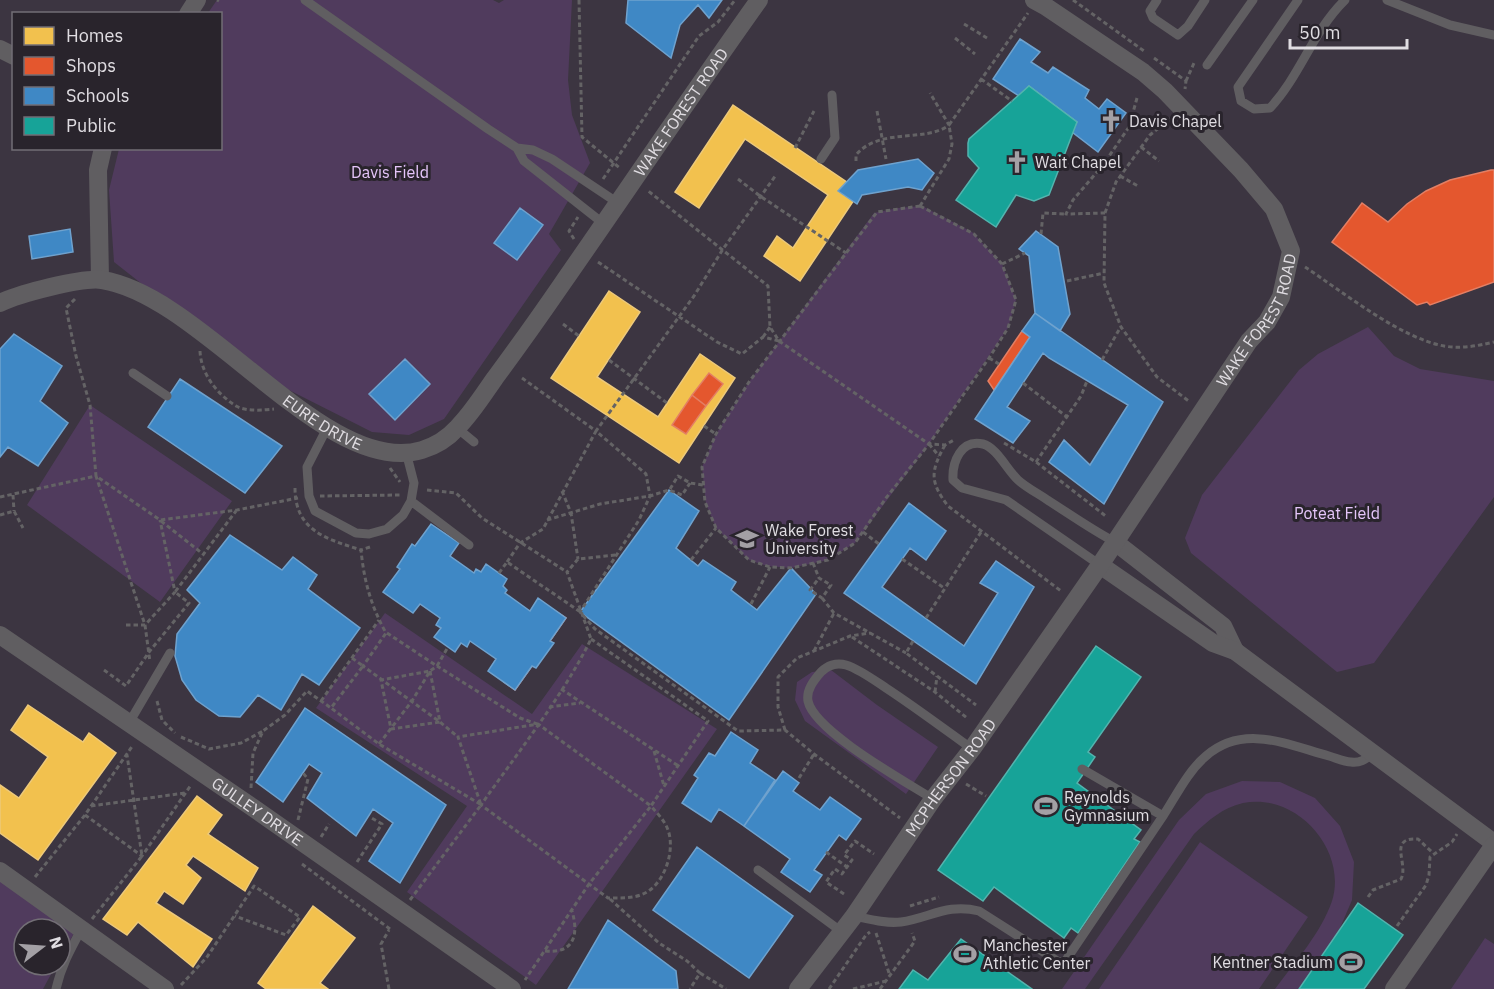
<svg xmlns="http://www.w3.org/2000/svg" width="1494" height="989" font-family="'IBM Plex Sans',sans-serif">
<rect width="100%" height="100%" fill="#323034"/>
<path fill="#3c3541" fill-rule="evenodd" d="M0,0H1494V989H0ZM14,14H220V148H14ZM24,929H60V965H24Z"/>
<path fill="#503b5d" d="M217,0H493L499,3L504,0H572L568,80L572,115L590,163L549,234L561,250L444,419L409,435L372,432L283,387L161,299L114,262L109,190L119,149L220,148V14L208,13Z
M922,206L972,232L1002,264L1016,300L1008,328L929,444L855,543L828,560L791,568L767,566L749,560L716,528L706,504L702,467L716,434L749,382L874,213L898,208Z
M1368,327L1394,356L1420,369L1494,381V497L1374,663L1337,672L1191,553L1185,538L1202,495L1299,370L1318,354Z
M90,405L232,501L160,602L27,505Z
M385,613L532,714L582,644L717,729L536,985L407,892L467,806L316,708Z
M831,670L877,705L938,747L906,794L805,721L795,700L797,682L812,672Z
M1242,781L1280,782L1315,798L1340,826L1354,862L1352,900L1337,935L1299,989H1275C1295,962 1321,933 1332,901C1348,850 1296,792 1243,803C1222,808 1209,820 1194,834L1085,989H1062L1179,820L1206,794Z
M1200,842L1308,917L1259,989H1099Z
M0,871L75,926L73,935L60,958V929H24V965H56L43,989H0Z
M1485,938L1494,944V989H1451Z"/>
<path fill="#f2c14e" stroke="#edc97a" stroke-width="1.5" d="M733,105L860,191L800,281L764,256L777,236L793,248L828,195L745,139L699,208L675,192Z
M609,291L640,312L597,377L658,417L700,354L735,378L679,463L551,378Z
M28,705L83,742L89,733L116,753L38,860L0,833V785L19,798L48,757L11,730Z
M197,796L222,815L208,834L258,868L245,891L193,856L186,865L201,878L183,904L164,891L156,903L212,939L193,967L138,922L127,935L103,919Z
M313,906L355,938L320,983L328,989H266L258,983Z"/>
<path fill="#e4572e" stroke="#e37f64" stroke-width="1.5" d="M1491,170H1494V282L1430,305L1427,302L1417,305L1332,242L1362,203L1388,222L1407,204L1426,191L1450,180Z
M1022,331L1030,337L994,390L988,381Z
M709,373L723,384L706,406L692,395Z
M692,395L706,406L686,434L672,425Z
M554,610L566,618L550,641L538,632Z
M521,658L532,666L515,690L504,682Z"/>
<path fill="#3f88c5" stroke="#6fa2ce" stroke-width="1.5" d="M628,0H722L709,18L698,5L680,25L671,58L626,23Z
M1020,39L1040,52L1031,62L1048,73L1053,67L1089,90L1085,98L1099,109L1107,99L1126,113L1098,152L1072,132L1077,122L1029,86L1019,96L993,79Z
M918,159L934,173L922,190L908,187L862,195L857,204L838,191L858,170Z
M520,208L543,225L517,260L494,243Z
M70,229L73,252L32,259L29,236Z
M1036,231L1058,247L1070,314L1060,331L1035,313L1029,256L1019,249Z
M1035,313L1163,402L1104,504L1049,462L1064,440L1090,465L1128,405L1049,358L1043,353L1007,407L1030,421L1013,443L975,419L1030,337L1022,331Z
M14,334L62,366L40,401L68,423L38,466L8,447L0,457V349Z
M405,359L430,384L395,420L369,394Z
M180,379L282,446L245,493L148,427Z
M669,490L699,511L676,548L698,566L703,560L736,582L731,590L757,610L791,568L816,594L729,720L580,612Z
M909,503L946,531L926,560L910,548L882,587L964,646L998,593L980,583L996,561L1034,587L976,684L844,593Z
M431,524L459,543L450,556L474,573L476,569L481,572L486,564L507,579L503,586L507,590L505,593L530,611L538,598L566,618L550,641L554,643L536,668L532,666L515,690L488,671L496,659L470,641L467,647L461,643L455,652L434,637L441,628L436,625L440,618L420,604L413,613L383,592L400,569L397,567L412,544L415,546Z
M230,535L282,570L293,557L317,575L308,589L360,628L319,685L302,674L281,710L258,695L240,717L219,716L196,700L182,680L175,656L177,634L200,603L187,590Z
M305,708L446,805L400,883L369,861L393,823L373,809L356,836L307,798L322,773L309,764L283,802L256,782Z
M731,732L758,750L750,763L775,780L744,826L719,809L711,822L682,803L698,778L694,775L709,753L715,756Z
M783,771L799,783L793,791L820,810L830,797L861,819L846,840L839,835L814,870L822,875L810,892L781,872L790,859L744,826Z
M697,847L793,916L749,978L653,910Z
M608,920L676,971L678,989H568Z"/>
<path fill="#17a398" stroke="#53b4ae" stroke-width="1.5" d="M1029,86L1077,122L1049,195L1034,201L1016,195L996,227L956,200L979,168L968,156V143L969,139Z
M1096,646L1141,677L1088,752L1095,757L1077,783L1141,830L1134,839L1140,842L1078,933L1071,928L1064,938L994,887L983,901L938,870Z
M1358,903L1403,935L1364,989H1299Z
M961,939L1032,989H899L913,970L928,980Z"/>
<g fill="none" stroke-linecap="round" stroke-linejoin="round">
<path stroke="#646365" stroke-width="3" stroke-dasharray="4.5 3" stroke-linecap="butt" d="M217,0L219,1
M579,0L582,137L621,169
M1073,0L1144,51
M964,24L987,38
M955,38L975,54
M1154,58L1186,81L1185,89
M981,79L1012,101
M1186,81L1194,63
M1137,98L1129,127L1103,165L1073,200L1066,214L1105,213L1104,283L1121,327L1157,377L1190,402
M877,111L886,159
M1141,147L1159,161
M795,148L814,111
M856,161V155C879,127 926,143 949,125L930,93
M1120,176L1138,186
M603,179L699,36L718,22L735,0
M738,179L760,196L846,253
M920,206L974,234L1002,264L1016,300L1008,328L989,358L929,444L886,498L855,543L828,560L791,568L770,567L749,560L716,528L705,502L702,467L716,434L749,382L877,212Z
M920,206L949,159L952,144L949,125L1028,13
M1105,213L1116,182L1150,135L1171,118
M1041,234L1043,213L1066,214
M574,239L569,231L578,217
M598,262L717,342L742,354L763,337L779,341L770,327L768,286L647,190
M1002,264L1025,253
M1305,267C1343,292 1400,338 1444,346C1461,349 1477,346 1494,342
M1067,281L1104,273
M75,299L66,308L76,356L90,405L96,476L160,520L237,510L298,498
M563,324L579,336
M763,337L770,327
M779,341L929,444L945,445L954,440
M200,351C201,374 217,394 236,406C247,412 263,410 274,409
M989,358L999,364
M609,360L667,403
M1102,360L1120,328
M522,378L596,431L694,296L723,249L776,175
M1023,383L1067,417
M704,426L716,434
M1004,443L1036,462L1107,517
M929,444L939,456
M945,445C930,472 930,482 948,506L1061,591
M1036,462L1081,396L1087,381
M390,468L400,482
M295,488C295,531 327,539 361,550
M670,489L678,476L690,483L703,485
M427,490L456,493L482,518L567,572
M562,491L571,513L578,559
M13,495L14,511
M320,496L400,495
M0,497L96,476L145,625L150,662
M0,515L14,511L23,528
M547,520L600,504L650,496L669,490L682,495L690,483
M161,521L203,554
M863,532L879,544
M370,547L361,550C364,581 371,606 386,633L363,666L440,722L458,737
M902,559L944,588
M691,560L716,528
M507,562L520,543L543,529L596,431L646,474L650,496L639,520L580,612L595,629L738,731L785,730L814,754L900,818
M813,563L819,578L831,585L822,598L810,590L819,578
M499,573L507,562L579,611
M822,598L834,613L906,653
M751,604L770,567
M926,618L981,532
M126,625H145L175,592L160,520
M387,633L437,666L448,647
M852,637L935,692L967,718
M591,639L708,721L651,806C657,813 665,821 668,830C675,849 666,878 650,890C638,899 622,898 608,898L481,805C518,752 563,696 591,639L567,572L578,559L616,555
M913,641L906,653L976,705
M814,651L834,613
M352,658L363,666L331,708L379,744L480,804
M104,670L126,686L149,652L189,603L175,592L236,511
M430,671L440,722L391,729L381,680Z
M561,689L677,765
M935,692L937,676
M157,701L162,720L175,733
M321,701L379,620
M549,707L580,703
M785,730L778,707V677L797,658L850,636L870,633
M181,737L209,749L241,743L263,731
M379,744L412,701L430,671L437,666L520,718L537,724
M654,751L664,786
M799,778L814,754
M966,784L986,796
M251,788L253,753L263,731L285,715L307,691L331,708
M91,806L185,793
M85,815L142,856L191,785
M298,820L308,779L303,773
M321,837L329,824
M826,852L847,867
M357,862L382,824L370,817
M302,864L390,929
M35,877L85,815L133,745
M844,894L826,882L835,869L842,874L852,860L844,855L855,841L874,854
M1368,897L1373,890L1401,879C1409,864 1387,837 1418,839L1433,853
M610,899L659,943L687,961L700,973L690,989
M410,900L481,805L458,737L538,724L651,806L589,884L525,980
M910,906L939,897
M92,919L142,856L127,755
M1397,926L1426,885L1429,875L1430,857L1452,842L1457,834
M876,933L890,976
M545,951C574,954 579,935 572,911
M700,973L726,989
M181,985L207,957L254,886L300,917L286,935L235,916
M389,989L381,944L389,930
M829,989L866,935L870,932
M853,989L886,981
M880,989L915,941L912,933"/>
<path stroke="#605e61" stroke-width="9" d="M305,0L488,129L517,148L533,150L552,159L618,203
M1157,0L1150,11L1153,18L1178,35L1188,26L1205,0
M1298,0L1238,87L1241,101L1254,109L1270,108C1300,76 1313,31 1345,0
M1387,0L1450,25L1494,35
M1207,65L1253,0
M517,148L524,161L604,224
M821,159L835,138L832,95
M133,373L167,396
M327,428L307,467L309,496L315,511L356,533L369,534L387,529L403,515L411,501L414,483L406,452
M457,428L474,442
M411,501L469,545
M1100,565L1006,500L962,488L953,480C952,462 961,439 983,444C996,447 1008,471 1018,480C1027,488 1039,494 1049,501C1071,515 1092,530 1115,542
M129,723L170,653
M933,799C906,782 814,731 808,701C806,690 814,680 821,672C827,666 836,662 846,665C859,669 874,680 886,688C915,707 943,728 972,749
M1163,816C1176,796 1188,771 1206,756C1244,723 1288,745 1329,756C1336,758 1344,762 1351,762C1360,763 1365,760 1372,754
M758,870L842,932
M854,916C869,919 886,924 901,922C930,918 947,903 979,911L1059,962L1066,960L1163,816L1082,769
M56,989C61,967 70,950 81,930"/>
<g stroke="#605e61" stroke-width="18">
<path d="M188,14L197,0"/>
<path d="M0,49L14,56"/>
<path d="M100,279L98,170L103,148"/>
<path id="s1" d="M0,303C18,294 82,277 102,280C204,296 326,479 422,450C435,446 448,438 457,428C472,413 483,395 495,378C518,347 540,316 562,284C628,189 692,94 759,0"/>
<path d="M1115,542L1223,626L1235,651"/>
<path d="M1100,565L1213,643L1235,651L1494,843"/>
<path id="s2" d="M0,635L252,807L512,989"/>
<path d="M0,871L165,989"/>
<path id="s3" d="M798,989L854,916L933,799L972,749L1100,565L1249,341L1267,322L1281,297L1291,251L1274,209L1241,170L1165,91L1143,72L1045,6L1034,0"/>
<path d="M1394,989L1494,845"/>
</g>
</g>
<defs>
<g id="church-bare" transform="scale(1.8)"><path d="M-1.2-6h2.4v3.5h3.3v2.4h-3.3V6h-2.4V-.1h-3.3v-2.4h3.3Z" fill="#a3a0a5" stroke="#29242c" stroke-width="2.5" paint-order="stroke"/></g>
<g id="university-bare" transform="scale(1.8)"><path d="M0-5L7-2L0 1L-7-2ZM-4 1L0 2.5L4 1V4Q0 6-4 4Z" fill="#a3a0a5" stroke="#29242c" stroke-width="2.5" paint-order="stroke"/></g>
<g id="stadium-bare" transform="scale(1.8)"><path d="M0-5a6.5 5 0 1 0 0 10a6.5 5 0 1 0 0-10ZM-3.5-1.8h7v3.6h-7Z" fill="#a3a0a5" stroke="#29242c" stroke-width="2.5" paint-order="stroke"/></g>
</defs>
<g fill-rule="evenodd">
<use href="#church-bare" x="1111" y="121"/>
<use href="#church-bare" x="1017" y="162"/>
<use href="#university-bare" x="747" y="539"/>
<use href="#stadium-bare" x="1046" y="806"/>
<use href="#stadium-bare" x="965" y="954"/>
<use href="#stadium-bare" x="1351" y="962"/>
</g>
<g text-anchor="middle" stroke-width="6" stroke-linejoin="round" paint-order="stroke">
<g font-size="16" fill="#e0dde2" stroke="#29242c">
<text dy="6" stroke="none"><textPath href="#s1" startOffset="906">WAKE FOREST ROAD</textPath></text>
<text dy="6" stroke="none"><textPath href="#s3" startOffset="813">WAKE FOREST ROAD</textPath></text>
<text dy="6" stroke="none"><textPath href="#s1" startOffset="370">EURE DRIVE</textPath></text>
<text dy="6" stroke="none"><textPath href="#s3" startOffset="261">MCPHERSON ROAD</textPath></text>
<text dy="6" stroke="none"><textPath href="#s2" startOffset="312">GULLEY DRIVE</textPath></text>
</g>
<g font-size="16" fill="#e0dde2" stroke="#29242c" text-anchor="start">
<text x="1129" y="127">Davis Chapel</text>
<text x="1035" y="168">Wait Chapel</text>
<text x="765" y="536">Wake Forest<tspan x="765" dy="18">University</tspan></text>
<text x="1064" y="803">Reynolds<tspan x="1064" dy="18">Gymnasium</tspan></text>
<text x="983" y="951">Manchester<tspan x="983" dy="18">Athletic Center</tspan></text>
<text x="1333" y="968" text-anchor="end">Kentner Stadium</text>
</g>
<g font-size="16" fill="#e5c5fa" stroke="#29242c">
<text x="390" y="178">Davis Field</text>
<text x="1337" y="519">Poteat Field</text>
</g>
</g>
<rect x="12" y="12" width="210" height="138" fill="#29242c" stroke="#726e75" stroke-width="1.5"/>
<rect x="24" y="27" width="30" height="18" fill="#f2c14e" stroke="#726e75" stroke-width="1.5"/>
<text x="66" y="42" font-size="18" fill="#e0dde2">Homes</text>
<rect x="24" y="57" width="30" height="18" fill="#e4572e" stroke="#726e75" stroke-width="1.5"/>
<text x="66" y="72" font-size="18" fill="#e0dde2">Shops</text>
<rect x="24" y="87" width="30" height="18" fill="#3f88c5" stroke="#726e75" stroke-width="1.5"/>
<text x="66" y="102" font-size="18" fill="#e0dde2">Schools</text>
<rect x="24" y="117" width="30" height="18" fill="#17a398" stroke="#726e75" stroke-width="1.5"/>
<text x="66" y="132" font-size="18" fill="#e0dde2">Public</text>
<g transform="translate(42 947) rotate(73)"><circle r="28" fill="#29242c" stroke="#726e75" stroke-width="1.5"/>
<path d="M0-4.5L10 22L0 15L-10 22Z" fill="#a3a0a5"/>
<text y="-9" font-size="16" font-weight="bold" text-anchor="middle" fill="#e0dde2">N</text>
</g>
<path d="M1290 39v9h117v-9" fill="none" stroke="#e0dde2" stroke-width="3"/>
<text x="1299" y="39" font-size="18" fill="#e0dde2" stroke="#29242c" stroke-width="4.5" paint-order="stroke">50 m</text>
</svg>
